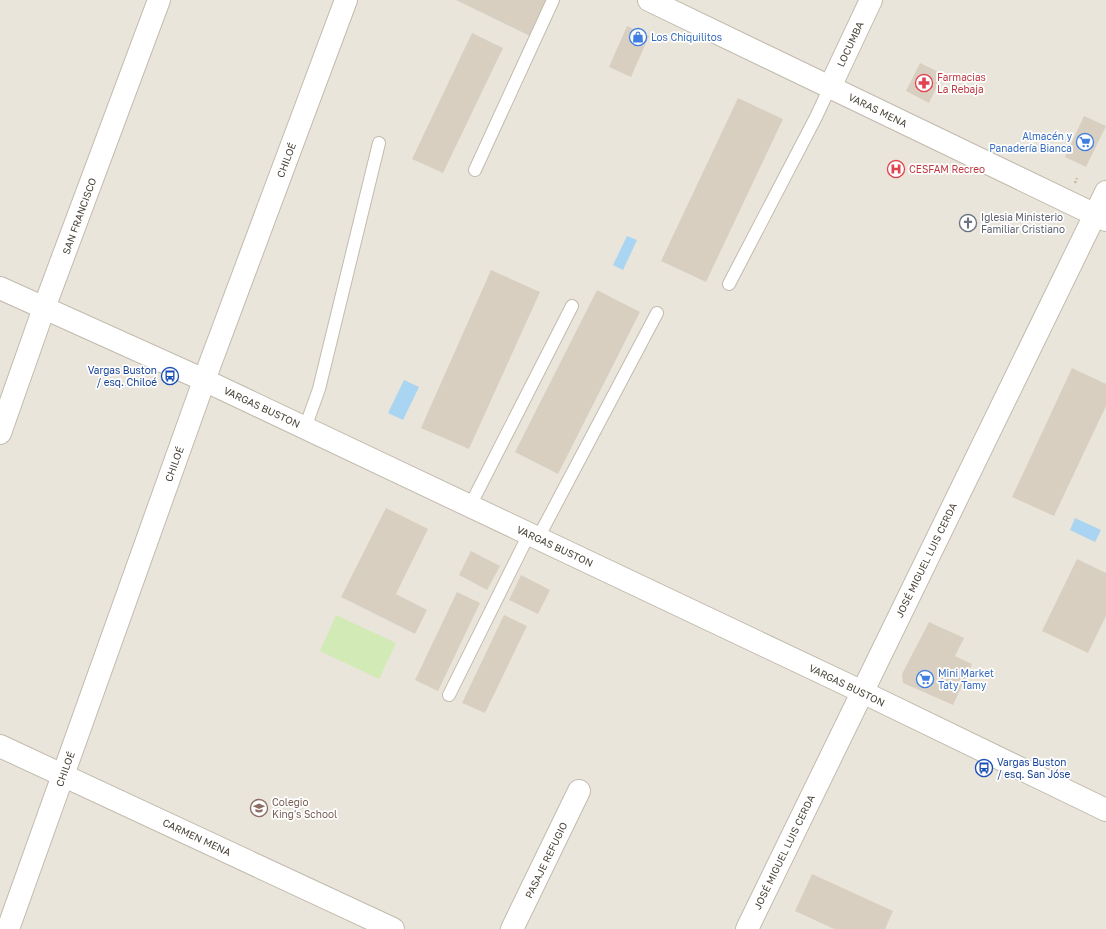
<svg xmlns="http://www.w3.org/2000/svg" width="1106" height="929" font-family="'Golos Text',sans-serif">
<rect width="100%" height="100%" fill="#f6f3ec"/>
<path fill="#eae5da" d="M0,0H1106V929H0Z"/>
<path fill="#d2eab5" d="M336,615L396,643L379,679L320,651Z"/>
<path fill="#a9d4f2" d="M627,236L637,240L623,270L613,265Z
M404,380L419,387L403,420L388,413Z
M1075,518L1101,530L1095,542L1070,530Z"/>
<path fill="#d8cfc1" d="M456,0H548L530,36Z
M627,26L649,36L631,77L609,67Z
M472,33L503,48L443,173L412,159Z
M920,63L943,74L929,103L906,91Z
M738,98L783,119L706,282L661,261Z
M1084,116L1106,126L1086,167L1065,157Z
M491,270L540,292L469,449L421,428Z
M597,290L640,312L558,474L515,452Z
M1072,368L1106,384V406L1054,516L1012,497Z
M386,508L428,529L396,594L427,610L415,634L341,597Z
M471,551L500,566L487,590L459,575Z
M1077,559L1106,573V616L1088,653L1042,631Z
M521,575L550,590L538,614L509,600Z
M457,592L480,603L438,691L415,680Z
M504,615L527,626L485,713L462,703Z
M929,622L964,638L955,656L972,664L953,705L903,683L902,674Z
M812,874L893,911L885,929H834L795,911Z"/>
<g fill="none" stroke-linecap="round" stroke-linejoin="round">
<g stroke="#c2bbae" stroke-width="14">
<path id="service" d="M475,170L553,0
M729,284L816,117L830,87
M305,428L319,389L379,143
M470,506L572,306
M538,538L657,313
M449,695L529,534"/>
</g>
<g stroke="#c2bbae" stroke-width="24">
<path id="minor" d="M830,87L871,0
M44,308L159,0
M0,746L393,929
M8,929L210,364L346,0
M512,929L579,791
M747,929L1106,192"/>
</g>
<g stroke="#c2bbae" stroke-width="24">
<path id="tertiary" d="M649,0L1106,220
M0,288L204,380L850,686L1106,810
M0,433L44,308"/>
</g>
<path stroke="#c4b79f" stroke-width="2.5" stroke-dasharray="2 2" stroke-linecap="butt" d="M1075,183L1077,178"/>
<use href="#service" stroke="#fff" stroke-width="12"/>
<use href="#minor" stroke="#fff" stroke-width="22"/>
<use href="#tertiary" stroke="#fff" stroke-width="22"/>
</g>
<defs>
<g id="shop-ring" transform="scale(0.9)"><circle r="9.5" fill="#fff" stroke="#3f7fe0" stroke-width="1.5"/><path d="M-5-2.5h2.3a2.7 3.5 0 0 1 5.4 0H5L5.5 6h-11ZM-1.5-2.5h3a1.5 2.3 0 0 0-3 0Z" fill="#3f7fe0"/></g>
<g id="pharmacy-ring" transform="scale(0.9)"><circle r="9.5" fill="#fff" stroke="#e0444e" stroke-width="1.5"/><path d="M-2-6h4v4h4v4h-4v4h-4v-4h-4v-4h4Z" fill="#e0444e"/></g>
<g id="supermarket-ring" transform="scale(0.9)"><circle r="9.5" fill="#fff" stroke="#3f7fe0" stroke-width="1.5"/><path d="M-6-5.5h2.5l.6 2H6L4.5 2H-2.5L-4.4-4H-6ZM-1.5 3.2a1.3 1.3 0 1 0 .1 0ZM3 3.2a1.3 1.3 0 1 0 .1 0Z" fill="#3f7fe0"/></g>
<g id="hospital-ring" transform="scale(0.9)"><circle r="9.5" fill="#fff" stroke="#e0444e" stroke-width="1.5"/><path d="M-5-5h3v3.5h4V-5h3V5h-3V1.5h-4V5h-3Z" fill="#e0444e"/></g>
<g id="church-ring" transform="scale(0.9)"><circle r="9.5" fill="#fff" stroke="#6b7280" stroke-width="1.5"/><path d="M-1.2-6h2.4v3.5h3.3v2.4h-3.3V6h-2.4V-.1h-3.3v-2.4h3.3Z" fill="#6b7280"/></g>
<g id="bus-ring" transform="scale(0.9)"><circle r="9.5" fill="#fff" stroke="#1a4fb4" stroke-width="1.5"/><path d="M-5-6H5V4H4V6H2V4H-2V6H-4V4H-5ZM-3.5-4V0h7V-4ZM-3.5 1.2v1.5H-2V1.2ZM2 1.2v1.5H3.5V1.2Z" fill="#1a4fb4"/></g>
<g id="school-ring" transform="scale(0.9)"><circle r="9.5" fill="#fff" stroke="#8d6e63" stroke-width="1.5"/><path d="M0-5L7-2L0 1L-7-2ZM-4 1L0 2.5L4 1V4Q0 6-4 4Z" fill="#8d6e63"/></g>
</defs>
<g fill-rule="evenodd">
<use href="#shop-ring" x="638" y="37"/>
<use href="#pharmacy-ring" x="924" y="83"/>
<use href="#supermarket-ring" x="1085" y="142"/>
<use href="#hospital-ring" x="896" y="169"/>
<use href="#church-ring" x="968" y="223"/>
<use href="#bus-ring" x="170" y="376"/>
<use href="#supermarket-ring" x="925" y="679"/>
<use href="#bus-ring" x="984" y="768"/>
<use href="#school-ring" x="259" y="808"/>
</g>
<g text-anchor="middle" stroke-width="3.5" stroke-linejoin="round" paint-order="stroke">
<g font-size="10" fill="#366cbe" stroke="#fff" text-anchor="start">
<text x="651" y="41">Los Chiquilitos</text>
<text x="1072" y="140" text-anchor="end">Almacén y<tspan x="1072" dy="12">Panadería Bianca</tspan></text>
<text x="938" y="677">Mini Market<tspan x="938" dy="12">Taty Tamy</tspan></text>
</g>
<g font-size="10" fill="#4b4439" stroke="#fff">
<text transform="translate(850 44) rotate(-65)" y="4">LOCUMBA</text>
<text transform="translate(878 110) rotate(26)" y="4">VARAS MENA</text>
<text transform="translate(286 160) rotate(-69)" y="4">CHILOÉ</text>
<text transform="translate(79 216) rotate(-70)" y="4">SAN FRANCISCO</text>
<text transform="translate(262 407) rotate(25)" y="4">VARGAS BUSTON</text>
<text transform="translate(174 464) rotate(-70)" y="4">CHILOÉ</text>
<text transform="translate(555 546) rotate(25)" y="4">VARGAS BUSTON</text>
<text transform="translate(926 560) rotate(-64)" y="4">JOSÉ MIGUEL LUIS CERDA</text>
<text transform="translate(847 685) rotate(26)" y="4">VARGAS BUSTON</text>
<text transform="translate(65 769) rotate(-70)" y="4">CHILOÉ</text>
<text transform="translate(197 837) rotate(25)" y="4">CARMEN MENA</text>
<text transform="translate(784 852) rotate(-64)" y="4">JOSÉ MIGUEL LUIS CERDA</text>
<text transform="translate(546 860) rotate(-64)" y="4">PASAJE REFUGIO</text>
</g>
<g font-size="10" fill="#be3a42" stroke="#fff" text-anchor="start">
<text x="937" y="81">Farmacias<tspan x="937" dy="12">La Rebaja</tspan></text>
<text x="909" y="173">CESFAM Recreo</text>
</g>
<g font-size="10" fill="#5b616d" stroke="#fff" text-anchor="start">
<text x="981" y="221">Iglesia Ministerio<tspan x="981" dy="12">Familiar Cristiano</tspan></text>
</g>
<g font-size="10" fill="#164399" stroke="#fff" text-anchor="end">
<text x="157" y="374">Vargas Buston<tspan x="157" dy="12">/ esq. Chiloé</tspan></text>
<text x="997" y="766" text-anchor="start">Vargas Buston<tspan x="997" dy="12">/ esq. San Jóse</tspan></text>
</g>
<g font-size="10" fill="#785e54" stroke="#fff" text-anchor="start">
<text x="272" y="806">Colegio<tspan x="272" dy="12">King's School</tspan></text>
</g>
</g>
</svg>
